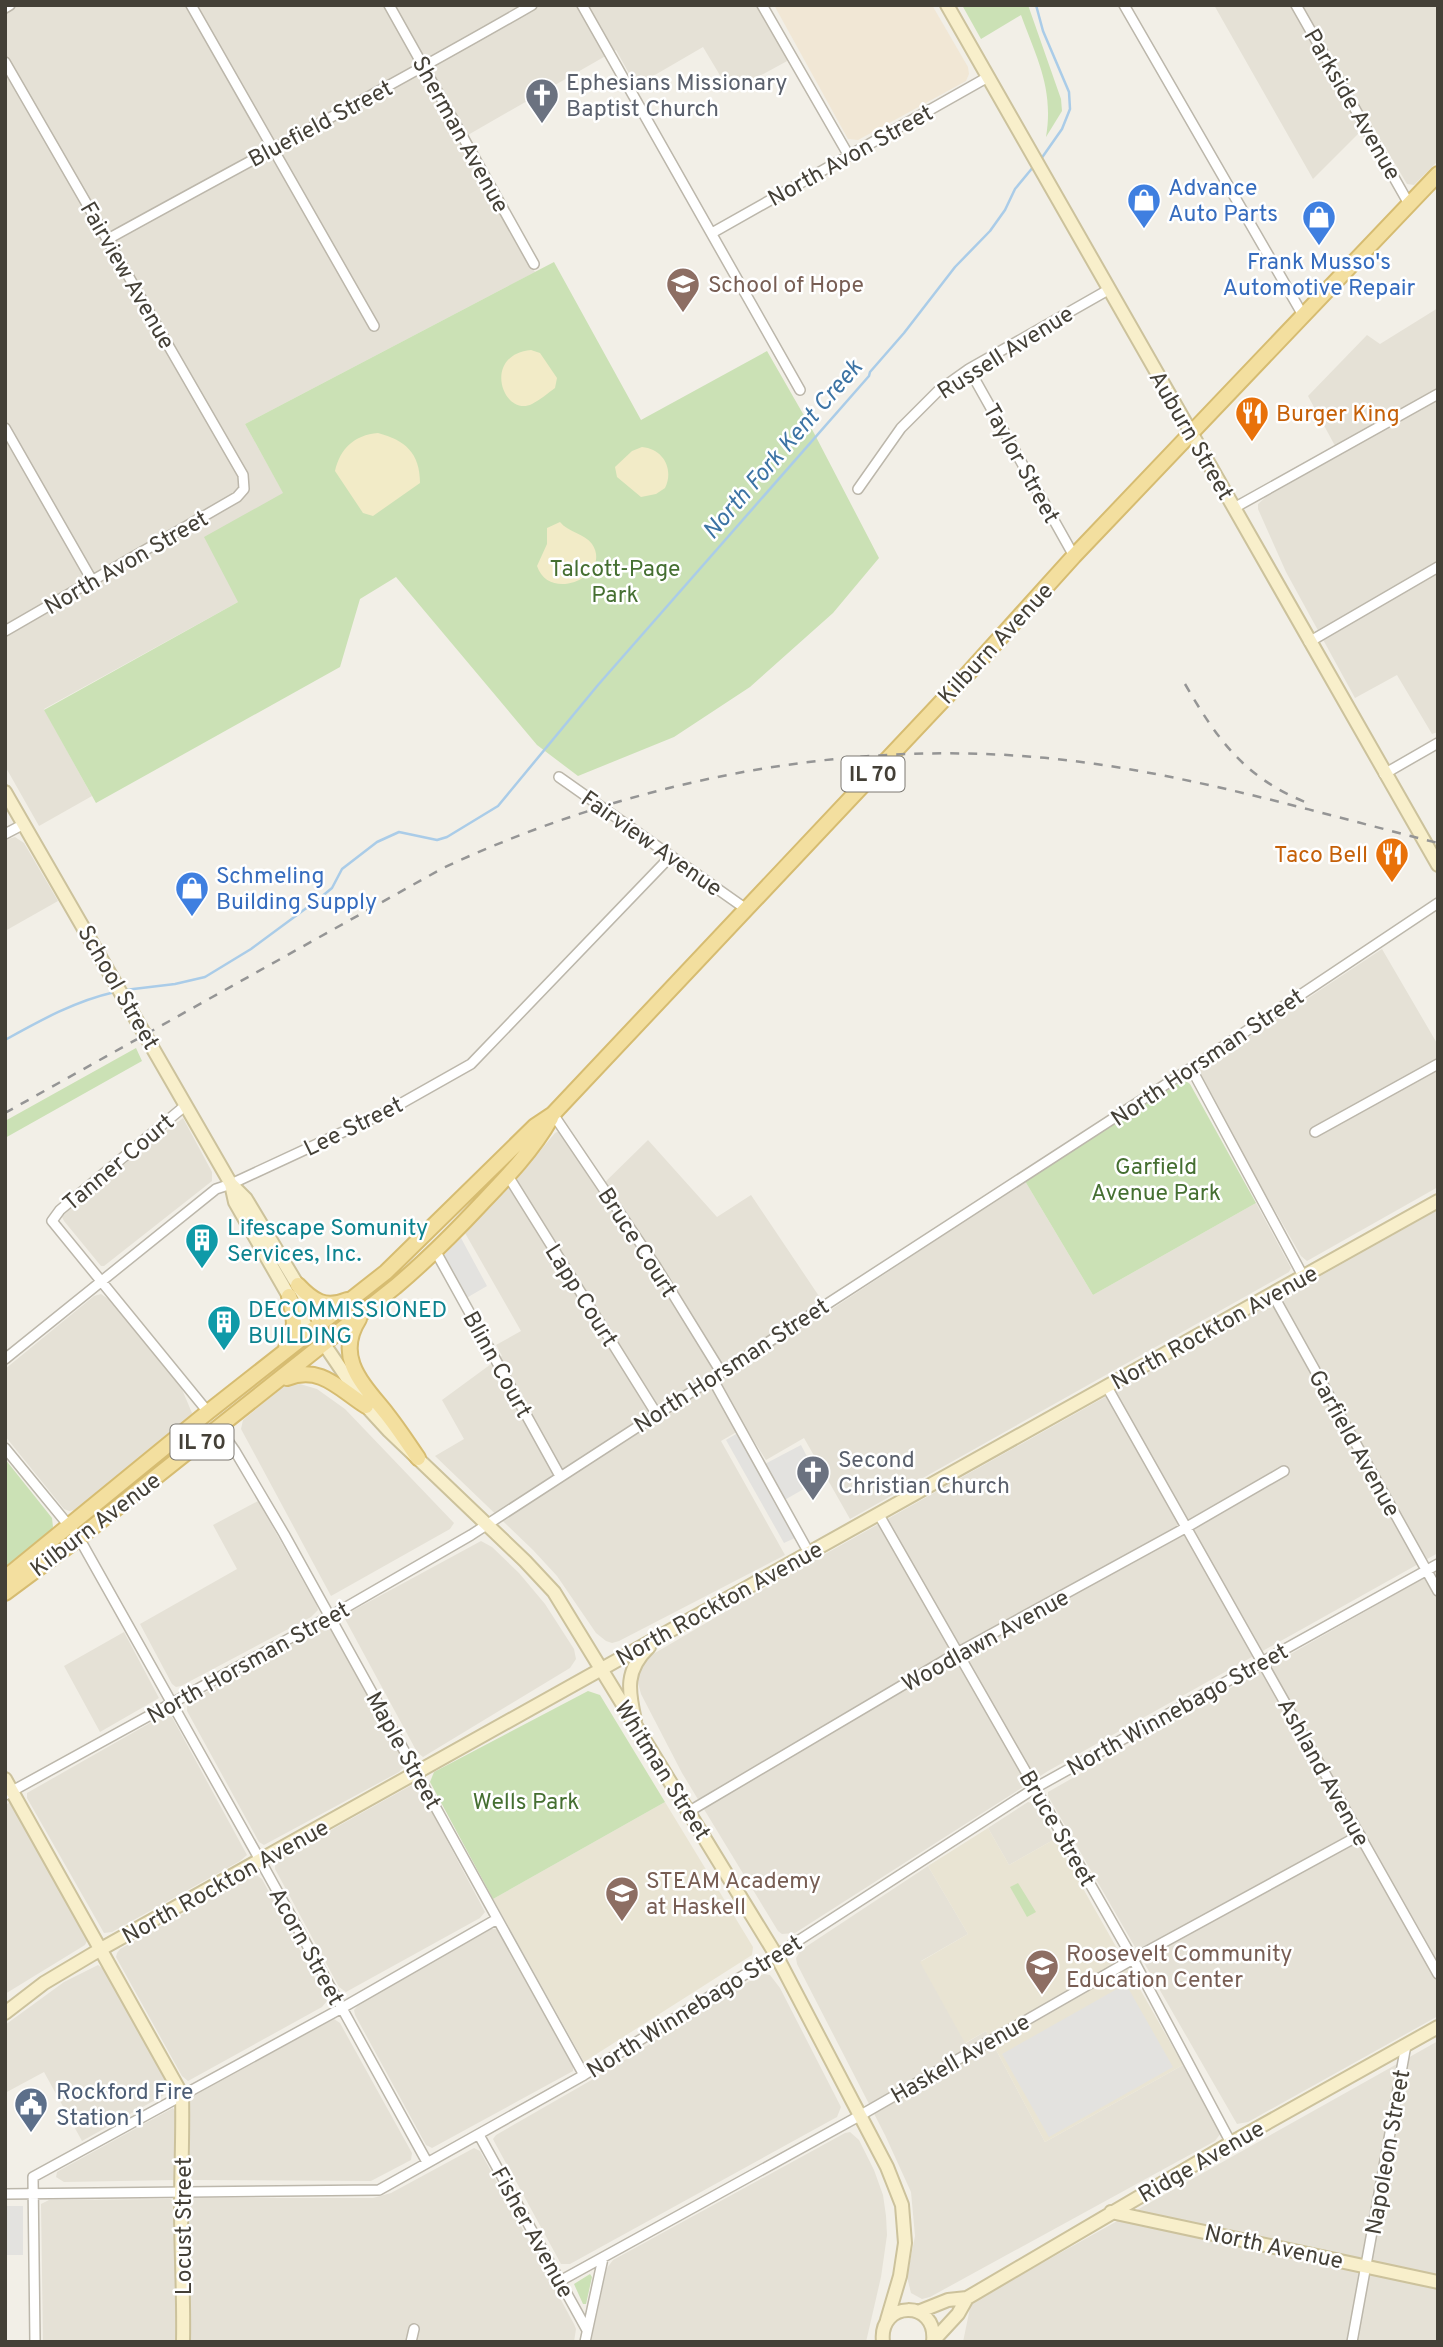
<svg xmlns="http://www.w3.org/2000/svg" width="1443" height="2347" font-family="Overpass,sans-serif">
<rect width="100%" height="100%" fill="#f2efe7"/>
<path fill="#e5e1d6" d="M5,5H758L789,60L730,92L703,47L636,86L616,50L461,139L535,272L245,424L284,494L238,602L44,709L92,796L39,826L5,766Z
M1214,5H1438V161L1414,185L1407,184L1370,122L1313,179Z
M1438,308V732L1432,734L1397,675L1355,698L1286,572L1258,509V504L1266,497L1340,455L1308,396L1367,335L1380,344Z
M15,837L24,843L58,901L5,931V840Z
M1382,949L1438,1045V1187L1307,1261L1301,1256L1198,1076V1071Z
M183,1118L212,1172V1181L104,1266H101L64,1221L62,1217L64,1212Z
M561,1130L599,1188L648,1140L717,1217L751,1195L829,1311L1025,1181L1093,1295L1256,1203L1291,1268L1289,1272L850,1519L804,1438L766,1460L745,1427L721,1441L785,1555L619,1641L612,1643L606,1641L596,1633L557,1576L533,1550L435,1456L464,1439L442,1400L502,1356L496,1345L521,1331L465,1233L521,1174L555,1133Z
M1438,1210V1553L1048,1771L795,1933L782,1934L778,1931L682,1773L641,1694L636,1676L643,1660L786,1576Z
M101,1294L110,1300L181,1387L192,1413L191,1417L79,1509L69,1511L64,1509L5,1436V1369L94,1296Z
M300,1384L317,1389L345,1409L454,1523L450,1529L331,1596L241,1429L243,1420L285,1385Z
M258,1501L317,1606L318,1610L311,1617L181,1686L176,1687L172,1684L140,1624L237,1569L213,1525Z
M481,1541L492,1547L519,1573L545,1604L574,1649L576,1659L570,1668L423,1757L417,1752L345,1619L347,1614L352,1611Z
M1438,1570V2016L1248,2122L1237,2124L1048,1796V1792Z
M322,1627H326L331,1630L405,1763V1766L399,1772L264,1845L259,1842L187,1711V1703Z
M124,1632L159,1698L100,1732L64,1666Z
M164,1715L172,1717L247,1855L240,1861L112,1932L104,1933L27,1798V1793Z
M415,1785L419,1788L485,1912L480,1918L346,1992L339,1987L275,1869V1865L281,1858L410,1786Z
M11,1802L15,1804L87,1936V1941L85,1945L5,1994V1805Z
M1028,1802L1035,1804L1055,1839L1009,1865L988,1828Z
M928,1866L968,1934L921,1961L966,2043L986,2031L1045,2142L1183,2065L1221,2133L1215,2141L930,2297L922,2299L911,2293L907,2277L915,2236L911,2192L885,2135L797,1964L796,1958L801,1950Z
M255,1874L262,1879L327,2001L322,2007L188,2081L182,2076L116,1957L117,1953L120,1949Z
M491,1929H496L500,1933L573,2067V2071L432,2148L426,2145L355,2015L354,2010L361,2002Z
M98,1965L106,1971L170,2088L164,2095L82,2141L44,2072L5,2093V2025L64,1982Z
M764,1974L770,1975L780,1988L841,2107L837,2117L570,2264H561L495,2143L493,2139L496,2135L602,2074L756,1977Z
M334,2019L340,2023L412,2153L411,2160L371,2181L192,2180L190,2173L189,2101L192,2096Z
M1438,2041V2342H963L971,2303Z
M173,2108L177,2115L176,2180L64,2182L56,2177L57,2172L62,2169Z
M850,2132L859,2140L874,2170L883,2195L886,2216L887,2235L881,2277L866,2342H591L607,2268L613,2260L845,2133Z
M474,2148L480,2151L574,2324L576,2329L574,2342H189L188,2204L192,2198H373L391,2193Z
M170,2199L176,2203L177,2342H43L41,2204L49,2200Z"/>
<path fill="#f1e7d5" d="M774,5H932L968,67L969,74L966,81L858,140L848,139Z"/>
<path fill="#e9e4d3" d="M665,1802L753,1947L752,1955L584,2062L493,1899Z
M988,1828L1009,1865L1055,1839L1183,2065L1045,2142L986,2031L965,2043L920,1962L968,1934L928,1866Z"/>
<path fill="#cbe1b5" d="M962,5H1028L1061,99L1062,111L1046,137C1054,89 1037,59 1021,15L981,39Z
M554,262L641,420L767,351L814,433L879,558L833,613L750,687L674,737L578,776L537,745L396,577L360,599L340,667L96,803L44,710L238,602L204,537L283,493L245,424Z
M136,1048L142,1061L5,1138V1121Z
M1184,1080L1190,1084L1256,1203L1093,1295L1025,1181Z
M5,1459L52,1518L53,1527L50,1532L5,1570Z
M588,1691L600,1695L665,1802L493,1899L430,1782L434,1772Z
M1018,1883L1036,1912L1027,1917L1010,1887Z
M590,2274L592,2277L586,2304H583L574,2284Z"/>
<path fill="#f2ebc7" d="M531,350L540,353L557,378L555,388C548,393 540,400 532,404C503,418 481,355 531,350Z
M378,433C405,440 420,453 420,483L373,516L363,513L335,471C340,449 354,435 378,433Z
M642,447C664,449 674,470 665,488L656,494L641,497L617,477L615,467L632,451Z
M560,522C568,532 585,534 592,544C613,575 550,604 537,566L547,544V528Z"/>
<path fill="#e3e2df" d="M461,1238L487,1286L463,1300L440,1259Z
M741,1431L761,1466L801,1445L814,1470L804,1476L809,1486L781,1502L799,1536L784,1543L726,1440Z
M1124,1985L1127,1986L1173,2067L1049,2137L1002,2054Z
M5,2206H23V2255H5Z"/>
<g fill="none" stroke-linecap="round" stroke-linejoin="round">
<path stroke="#aacce8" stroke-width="2.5" d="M1036,5L1043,31L1069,92L1070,109L1062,129L1041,159
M125,990L175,984L205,977L251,949L320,898L332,888L342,869L377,842L399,832L437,840L447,837L498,806L598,685L869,376L870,372L904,333L955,267L990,231L1005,210L1015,189L1034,166
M5,1040C41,1020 75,1001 115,992"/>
<g stroke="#bcb7ab" stroke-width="12">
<path id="street" d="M191,5L374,326
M389,5L534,264
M582,5L800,390
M762,5L849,156
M1124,5L1304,317
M1296,5L1409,204
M5,8L10,5
M5,62L243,475L244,489L237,497L5,631
M712,233L988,77
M108,239C249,161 392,86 532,5
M969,369L1074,556
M5,428L93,582
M858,489L901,428L938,391L969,369L1108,290
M1234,508L1438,394
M1309,642L1438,567
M1384,774L1438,743
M559,777L746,909
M5,834L24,824
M1191,1068L1303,1276
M186,1105L60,1210L52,1221L208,1412
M553,1114L655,1265L721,1372
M1315,1132L1438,1064
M508,1176L656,1413
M436,1252L560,1476
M1273,1295L1438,1591
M5,1359L216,1189L231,1184L386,1112L471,1064L670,857
M712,1378L809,1553
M1107,1387L1438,1974
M219,1428L235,1451L284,1534L584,2075
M5,1448L79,1538L260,1860L427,2162
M879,1515L1133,1959L1231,2143
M5,1795L343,1609L471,1535L1191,1068L1438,903
M688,1812L957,1653L1187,1527L1284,1471
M479,2135L587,2330
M5,2194L379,2190L584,2075L776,1955L1035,1788L1438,1564
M560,2281L861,2115L1133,1959L1360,1835
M35,2342L33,2177L342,2008L497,1919
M411,2342L414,2329
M585,2342L603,2258
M1352,2342L1406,2045"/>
</g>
<g stroke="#ccc29c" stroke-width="16">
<path id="secondary" d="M947,5L1438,865
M5,792L231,1184L246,1199L321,1324L324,1344L366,1406L389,1431L525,1561L554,1592L776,1955L887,2167L902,2205L905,2243L900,2276L887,2320
M231,1184L235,1202L310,1333L317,1338
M635,1720C628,1690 625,1670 649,1647
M5,1779L182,2095C183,2132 181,2170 181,2207C181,2252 184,2297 183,2342
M5,2013L44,1983L101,1949L1438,1201
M1111,2212L1438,2282
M918,2312L948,2300L967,2298L1231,2143L1438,2027
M934,2340L958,2314L967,2298
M883,2342C878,2300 938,2299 933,2342"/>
</g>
<g stroke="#d6bc71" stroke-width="18">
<path id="primary" d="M298,1285C313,1301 325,1309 347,1300
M359,1319C334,1358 364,1385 387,1414C398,1428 408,1443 418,1458
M286,1348C298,1330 294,1315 289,1296
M287,1378C321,1365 339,1389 366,1406
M5,1578L208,1412L386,1272L535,1126L553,1114L963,679L1074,556L1438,174
M5,1593L79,1538L395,1287C426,1261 454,1233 482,1203C507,1177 533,1150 551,1118"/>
</g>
<use href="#street" stroke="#fff" stroke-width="9"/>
<use href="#secondary" stroke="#f8efcb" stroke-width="12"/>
<use href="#primary" stroke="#f3df9f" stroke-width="14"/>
<path stroke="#959595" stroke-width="2.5" stroke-dasharray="9 9" stroke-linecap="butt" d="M1185,684C1217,739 1244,777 1305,802
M5,1113L443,868C647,773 880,731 1103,765C1216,782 1327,815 1438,843"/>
</g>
<defs>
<g id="church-pin" transform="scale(1.75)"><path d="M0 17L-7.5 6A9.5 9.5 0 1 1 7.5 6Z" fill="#6b7280" stroke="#fff"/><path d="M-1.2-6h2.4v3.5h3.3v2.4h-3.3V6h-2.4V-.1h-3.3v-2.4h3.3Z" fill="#fff"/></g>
<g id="shop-pin" transform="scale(1.75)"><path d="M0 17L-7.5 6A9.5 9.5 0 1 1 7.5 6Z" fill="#3f7fe0" stroke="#fff"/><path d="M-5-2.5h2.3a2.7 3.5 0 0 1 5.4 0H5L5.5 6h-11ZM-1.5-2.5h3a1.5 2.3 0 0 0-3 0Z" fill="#fff"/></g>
<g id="school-pin" transform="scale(1.75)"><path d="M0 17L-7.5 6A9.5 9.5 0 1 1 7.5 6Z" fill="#8d6e63" stroke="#fff"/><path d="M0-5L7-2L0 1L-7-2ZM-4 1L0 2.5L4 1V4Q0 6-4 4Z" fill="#fff"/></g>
<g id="restaurant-pin" transform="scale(1.75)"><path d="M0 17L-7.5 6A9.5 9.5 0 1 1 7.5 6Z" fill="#e8710a" stroke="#fff"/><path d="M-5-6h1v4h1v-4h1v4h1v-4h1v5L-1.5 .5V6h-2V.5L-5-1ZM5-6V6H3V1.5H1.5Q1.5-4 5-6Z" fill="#fff"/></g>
<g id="building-pin" transform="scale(1.75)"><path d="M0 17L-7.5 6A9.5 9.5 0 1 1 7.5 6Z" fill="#0f9aa8" stroke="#fff"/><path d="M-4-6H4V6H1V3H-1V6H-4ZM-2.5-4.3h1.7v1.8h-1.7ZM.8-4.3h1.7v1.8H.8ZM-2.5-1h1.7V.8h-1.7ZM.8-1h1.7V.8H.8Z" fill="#fff"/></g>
<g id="civic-pin" transform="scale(1.75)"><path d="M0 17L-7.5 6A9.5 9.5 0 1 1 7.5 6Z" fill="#5c6f8a" stroke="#fff"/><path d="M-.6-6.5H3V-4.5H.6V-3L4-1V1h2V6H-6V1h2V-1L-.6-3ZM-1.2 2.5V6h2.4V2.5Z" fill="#fff"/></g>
</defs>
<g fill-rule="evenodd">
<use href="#church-pin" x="542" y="95"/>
<use href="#shop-pin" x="1144" y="200"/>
<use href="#shop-pin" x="1319" y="217"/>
<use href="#school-pin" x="683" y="284"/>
<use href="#restaurant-pin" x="1252" y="413"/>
<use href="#restaurant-pin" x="1392" y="854"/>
<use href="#shop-pin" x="192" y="888"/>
<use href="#building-pin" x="202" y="1240"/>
<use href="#building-pin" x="224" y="1322"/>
<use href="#church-pin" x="813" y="1472"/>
<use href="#school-pin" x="622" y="1893"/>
<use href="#school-pin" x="1042" y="1966"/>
<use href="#civic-pin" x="31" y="2104"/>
</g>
<g text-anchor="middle" stroke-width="5" stroke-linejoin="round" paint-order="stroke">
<g fill="#fff" stroke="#7c7973" stroke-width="2">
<rect x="841.5" y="756.5" width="63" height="35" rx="5"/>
<rect x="170.5" y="1424.5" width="63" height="35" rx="5"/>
</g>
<g font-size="21" font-weight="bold" fill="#444037">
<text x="873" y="781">IL 70</text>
<text x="202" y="1449">IL 70</text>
</g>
<g font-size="23" fill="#5b616d" stroke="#fff" text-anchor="start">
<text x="566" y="90">Ephesians Missionary<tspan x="566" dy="26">Baptist Church</tspan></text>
<text x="838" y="1467">Second<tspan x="838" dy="26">Christian Church</tspan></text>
</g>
<g font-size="23" fill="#444037" stroke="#fff">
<text transform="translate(1353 104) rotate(60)" y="8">Parkside Avenue</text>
<text transform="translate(320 123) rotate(-28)" y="8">Bluefield Street</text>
<text transform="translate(461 134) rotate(61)" y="8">Sherman Avenue</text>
<text transform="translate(850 155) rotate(-29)" y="8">North Avon Street</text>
<text transform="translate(128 275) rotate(60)" y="8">Fairview Avenue</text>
<text transform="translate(1005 352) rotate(-32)" y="8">Russell Avenue</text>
<text transform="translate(1192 435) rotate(60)" y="8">Auburn Street</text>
<text transform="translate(1022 463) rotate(61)" y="8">Taylor Street</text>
<text transform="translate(126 562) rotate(-30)" y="8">North Avon Street</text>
<text transform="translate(995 643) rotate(-47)" y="8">Kilburn Avenue</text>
<text transform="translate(652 843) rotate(35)" y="8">Fairview Avenue</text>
<text transform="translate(119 987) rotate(60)" y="8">School Street</text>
<text transform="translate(1207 1057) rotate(-34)" y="8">North Horsman Street</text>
<text transform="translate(353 1126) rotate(-26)" y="8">Lee Street</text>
<text transform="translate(118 1162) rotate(-40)" y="8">Tanner Court</text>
<text transform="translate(638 1242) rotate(57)" y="8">Bruce Court</text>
<text transform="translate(582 1295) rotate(58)" y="8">Lapp Court</text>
<text transform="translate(1214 1327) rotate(-29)" y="8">North Rockton Avenue</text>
<text transform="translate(498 1364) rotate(61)" y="8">Blinn Court</text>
<text transform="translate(731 1365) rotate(-33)" y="8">North Horsman Street</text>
<text transform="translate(1355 1443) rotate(61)" y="8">Garfield Avenue</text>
<text transform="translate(95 1524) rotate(-37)" y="8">Kilburn Avenue</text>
<text transform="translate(719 1603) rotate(-29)" y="8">North Rockton Avenue</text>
<text transform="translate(985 1640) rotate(-29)" y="8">Woodlawn Avenue</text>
<text transform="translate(248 1662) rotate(-29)" y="8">North Horsman Street</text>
<text transform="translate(1177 1709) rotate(-29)" y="8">North Winnebago Street</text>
<text transform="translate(404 1750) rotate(61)" y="8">Maple Street</text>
<text transform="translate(663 1770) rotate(58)" y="8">Whitman Street</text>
<text transform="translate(1324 1772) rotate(61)" y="8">Ashland Avenue</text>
<text transform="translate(1058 1828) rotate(60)" y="8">Bruce Street</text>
<text transform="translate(225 1881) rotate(-29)" y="8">North Rockton Avenue</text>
<text transform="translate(307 1946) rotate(61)" y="8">Acorn Street</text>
<text transform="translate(694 2006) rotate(-32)" y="8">North Winnebago Street</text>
<text transform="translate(960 2058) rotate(-30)" y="8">Haskell Avenue</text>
<text transform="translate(1387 2152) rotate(-80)" y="8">Napoleon Street</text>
<text transform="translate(1201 2161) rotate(-30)" y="8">Ridge Avenue</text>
<text transform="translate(183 2226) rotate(-90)" y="8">Locust Street</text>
<text transform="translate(533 2232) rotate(61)" y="8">Fisher Avenue</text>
<text transform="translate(1274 2246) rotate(12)" y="8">North Avenue</text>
</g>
<g font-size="23" fill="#366cbe" stroke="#fff" text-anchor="start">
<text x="1168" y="195">Advance<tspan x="1168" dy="26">Auto Parts</tspan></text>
<text x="1319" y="269" text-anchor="middle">Frank Musso's<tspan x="1319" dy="26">Automotive Repair</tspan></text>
<text x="216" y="883">Schmeling<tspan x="216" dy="26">Building Supply</tspan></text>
</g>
<g font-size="23" fill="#785e54" stroke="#fff" text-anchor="start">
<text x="708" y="292">School of Hope</text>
<text x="646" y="1888">STEAM Academy<tspan x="646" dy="26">at Haskell</tspan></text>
<text x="1066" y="1961">Roosevelt Community<tspan x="1066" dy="26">Education Center</tspan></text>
</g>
<g font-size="23" fill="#c56008" stroke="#fff" text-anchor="start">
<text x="1276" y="421">Burger King</text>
<text x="1368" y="862" text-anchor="end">Taco Bell</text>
</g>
<g font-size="23" fill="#456f31" stroke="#fff">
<text x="615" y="576">Talcott-Page<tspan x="615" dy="26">Park</tspan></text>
<text x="1156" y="1174">Garfield<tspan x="1156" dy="26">Avenue Park</tspan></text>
<text x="526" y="1809">Wells Park</text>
</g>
<g font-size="23" fill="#0d838f" stroke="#fff" text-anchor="start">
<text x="227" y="1235">Lifescape Somunity<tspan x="227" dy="26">Services, Inc.</tspan></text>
<text x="248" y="1317">DECOMMISSIONED<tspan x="248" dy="26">BUILDING</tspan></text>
</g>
<g font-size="23" fill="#4e5e75" stroke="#fff" text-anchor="start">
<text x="56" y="2099">Rockford Fire<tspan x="56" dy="26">Station 1</tspan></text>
</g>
<g font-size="24" font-style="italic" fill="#3c73a4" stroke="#fff">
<text transform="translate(782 449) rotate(-49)" y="8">North Fork Kent Creek</text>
</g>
</g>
<rect width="1443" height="2347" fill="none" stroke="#444037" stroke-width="14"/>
</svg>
